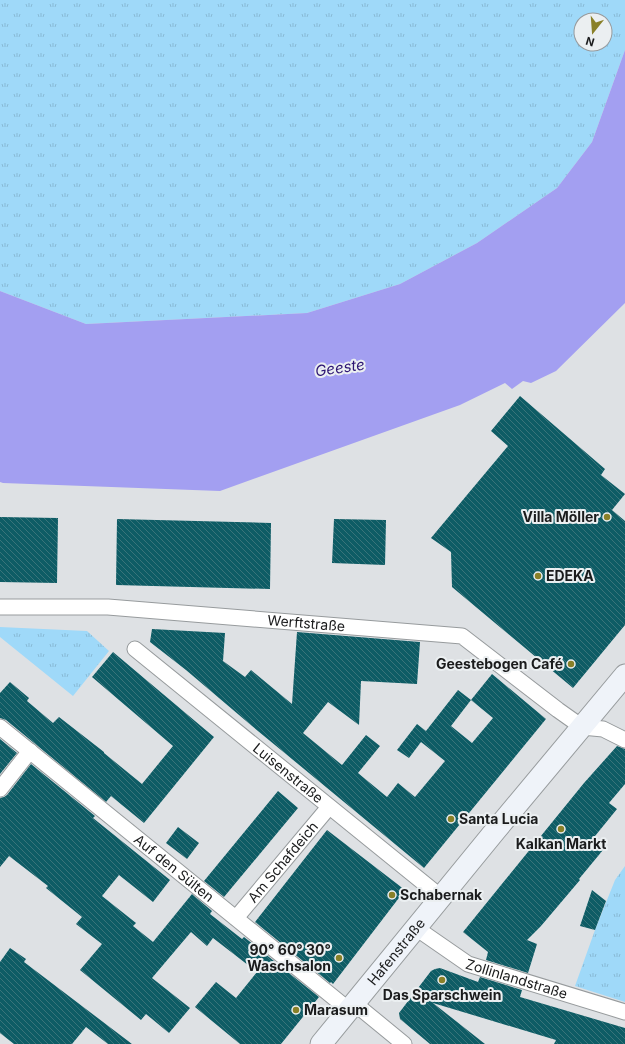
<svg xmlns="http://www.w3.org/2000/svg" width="625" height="1044" font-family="Inter,sans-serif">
<defs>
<pattern id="grass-tufts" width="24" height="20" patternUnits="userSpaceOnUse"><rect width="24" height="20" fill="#9fd9f9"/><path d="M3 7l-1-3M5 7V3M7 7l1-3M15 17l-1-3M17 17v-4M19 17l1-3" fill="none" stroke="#88bad5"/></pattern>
<pattern id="building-back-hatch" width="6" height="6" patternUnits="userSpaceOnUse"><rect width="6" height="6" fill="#0e5c65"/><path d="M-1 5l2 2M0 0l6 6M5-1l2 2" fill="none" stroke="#39747a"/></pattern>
</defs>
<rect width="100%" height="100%" fill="#dee1e4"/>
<path fill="url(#grass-tufts)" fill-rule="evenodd" d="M0,0H625V50L592,142L557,188L477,243L400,284L307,313L86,324L0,291ZM581,20H605V44H581Z
M0,627L87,631L109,651L73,696L0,637Z
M625,866V1002L575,986L595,930L615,880Z"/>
<path fill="#a39ff1" d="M625,50V303L556,371L531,383L523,381L512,389L505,383L460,405L220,491L3,483L0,482V291L86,324L307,313L400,284L477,243L557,188L592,142Z"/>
<path fill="url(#building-back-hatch)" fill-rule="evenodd" d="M520,396L605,469L601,475L625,494L612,510L625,521V625L573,688L452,587L451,552L431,538L508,446L491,431Z
M0,517L58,518L57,583L0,582Z
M117,519L271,523L270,589L116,585Z
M334,519L386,520L385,565L332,563Z
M152,629L225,633L223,661L245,677L251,670L292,704L297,632L420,642L417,684L361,681L359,725L328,702L303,733L342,765L366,735L380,746L358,773L387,797L398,783L415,797L445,761L421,742L409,758L397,750L417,724L426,731L458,690L471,700L492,674L546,719L424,868L252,726L186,670L150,642ZM471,700L493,718L472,743L451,726Z
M113,652L214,737L144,823L111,796L106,802L6,720L0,718V693L10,682L29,698L27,701L53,723L59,717L104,752V753L142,784L173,746L92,677Z
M0,739L17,753L0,774Z
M617,746L625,749V784L609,803L617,809L591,841L603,850L579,879L580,880L541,926L527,940L537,944L528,973L486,960L488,952L463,932L584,783Z
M31,764L95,816L93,818L170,880L153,902L119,875L102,896L136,923L133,926L153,942L192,894L212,911L210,914L242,939L244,937L319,997L281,1044H240L195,1007L216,982L236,998L257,972L213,938L207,946L191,932L152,978L190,1008L169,1033L146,1014L141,1020L80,970L102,944L76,924L82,917L46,888L48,886L9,856L0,867V798L4,797L7,795Z
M278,791L298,808L224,897L204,881Z
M178,827L199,843L187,859L166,843Z
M327,830L405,890L333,984L331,982L330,983L255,922Z
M592,890L606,901L595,930L580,926Z
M10,948L26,959L24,962L132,1044H108L86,1027L72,1044H14L0,1033V962Z
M440,968L478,982L480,977L522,990L520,997L625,1028V1044H554L556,1040L433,1003L485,1044H430L400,1019L399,1013L431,971L435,969Z"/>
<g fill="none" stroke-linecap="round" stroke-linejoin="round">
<g stroke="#979b9d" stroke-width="17">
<g id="street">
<path id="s1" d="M0,607H108L462,636L558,710L582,727L603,729L625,740"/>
<path id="s2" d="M135,649L441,897"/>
<path id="s3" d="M0,727L349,1010"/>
<path d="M0,789L30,751"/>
<path id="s4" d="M236,918L329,807"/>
<path id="s5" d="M416,928L468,964L625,1012"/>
<path d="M354,1003L404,1044"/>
</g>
</g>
<g stroke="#979b9d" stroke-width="23">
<g id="secondary">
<path id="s6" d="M321,1044L495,831L625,675"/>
</g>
</g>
<use href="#street" stroke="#fff" stroke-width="15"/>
<use href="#secondary" stroke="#eff3f9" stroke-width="21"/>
</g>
<g fill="#898028" stroke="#ebeff1" stroke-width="1.5">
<circle cx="607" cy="517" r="4"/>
<circle cx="538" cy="576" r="4"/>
<circle cx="571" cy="664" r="4"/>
<circle cx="451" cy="819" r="4"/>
<circle cx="561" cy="829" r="4"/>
<circle cx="392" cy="895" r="4"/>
<circle cx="339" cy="958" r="4"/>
<circle cx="442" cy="980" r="4"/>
<circle cx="296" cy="1010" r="4"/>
</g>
<g text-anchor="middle" stroke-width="4" stroke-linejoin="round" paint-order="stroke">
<g font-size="14" font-weight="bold" fill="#1a1b1c" stroke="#ebeff1" text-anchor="start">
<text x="599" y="522" text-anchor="end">Villa Möller</text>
<text x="546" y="581">EDEKA</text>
<text x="563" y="669" text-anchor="end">Geestebogen Café</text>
<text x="459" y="824">Santa Lucia</text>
<text x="561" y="849" text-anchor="middle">Kalkan Markt</text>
<text x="400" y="900">Schabernak</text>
<text x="331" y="955" text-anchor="end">90° 60° 30°<tspan x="331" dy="16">Waschsalon</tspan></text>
<text x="442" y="1000" text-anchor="middle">Das Sparschwein</text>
<text x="304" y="1015">Marasum</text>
</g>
<g font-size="14" fill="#1a1b1c" stroke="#ebeff1">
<text dy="5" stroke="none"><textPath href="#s1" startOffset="307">Werftstraße</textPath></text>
<text dy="5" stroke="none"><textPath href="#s2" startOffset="197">Luisenstraße</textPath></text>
<text dy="5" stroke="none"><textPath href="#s4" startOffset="73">Am Schafdeich</textPath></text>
<text dy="5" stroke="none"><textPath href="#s3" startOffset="224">Auf den Sülten</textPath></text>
<text dy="5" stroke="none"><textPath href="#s6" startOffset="119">Hafenstraße</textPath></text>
<text dy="5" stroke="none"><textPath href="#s5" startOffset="114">Zollinlandstraße</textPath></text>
</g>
<g font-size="15" font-style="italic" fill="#2d1573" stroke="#ebeff1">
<text transform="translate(340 368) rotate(-8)" y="5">Geeste</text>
</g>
</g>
<g transform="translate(593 32) rotate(197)"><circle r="19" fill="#ebeff1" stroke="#979a9c"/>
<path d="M0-3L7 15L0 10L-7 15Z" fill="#898028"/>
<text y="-6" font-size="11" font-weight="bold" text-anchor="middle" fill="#1a1b1c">N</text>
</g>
</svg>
